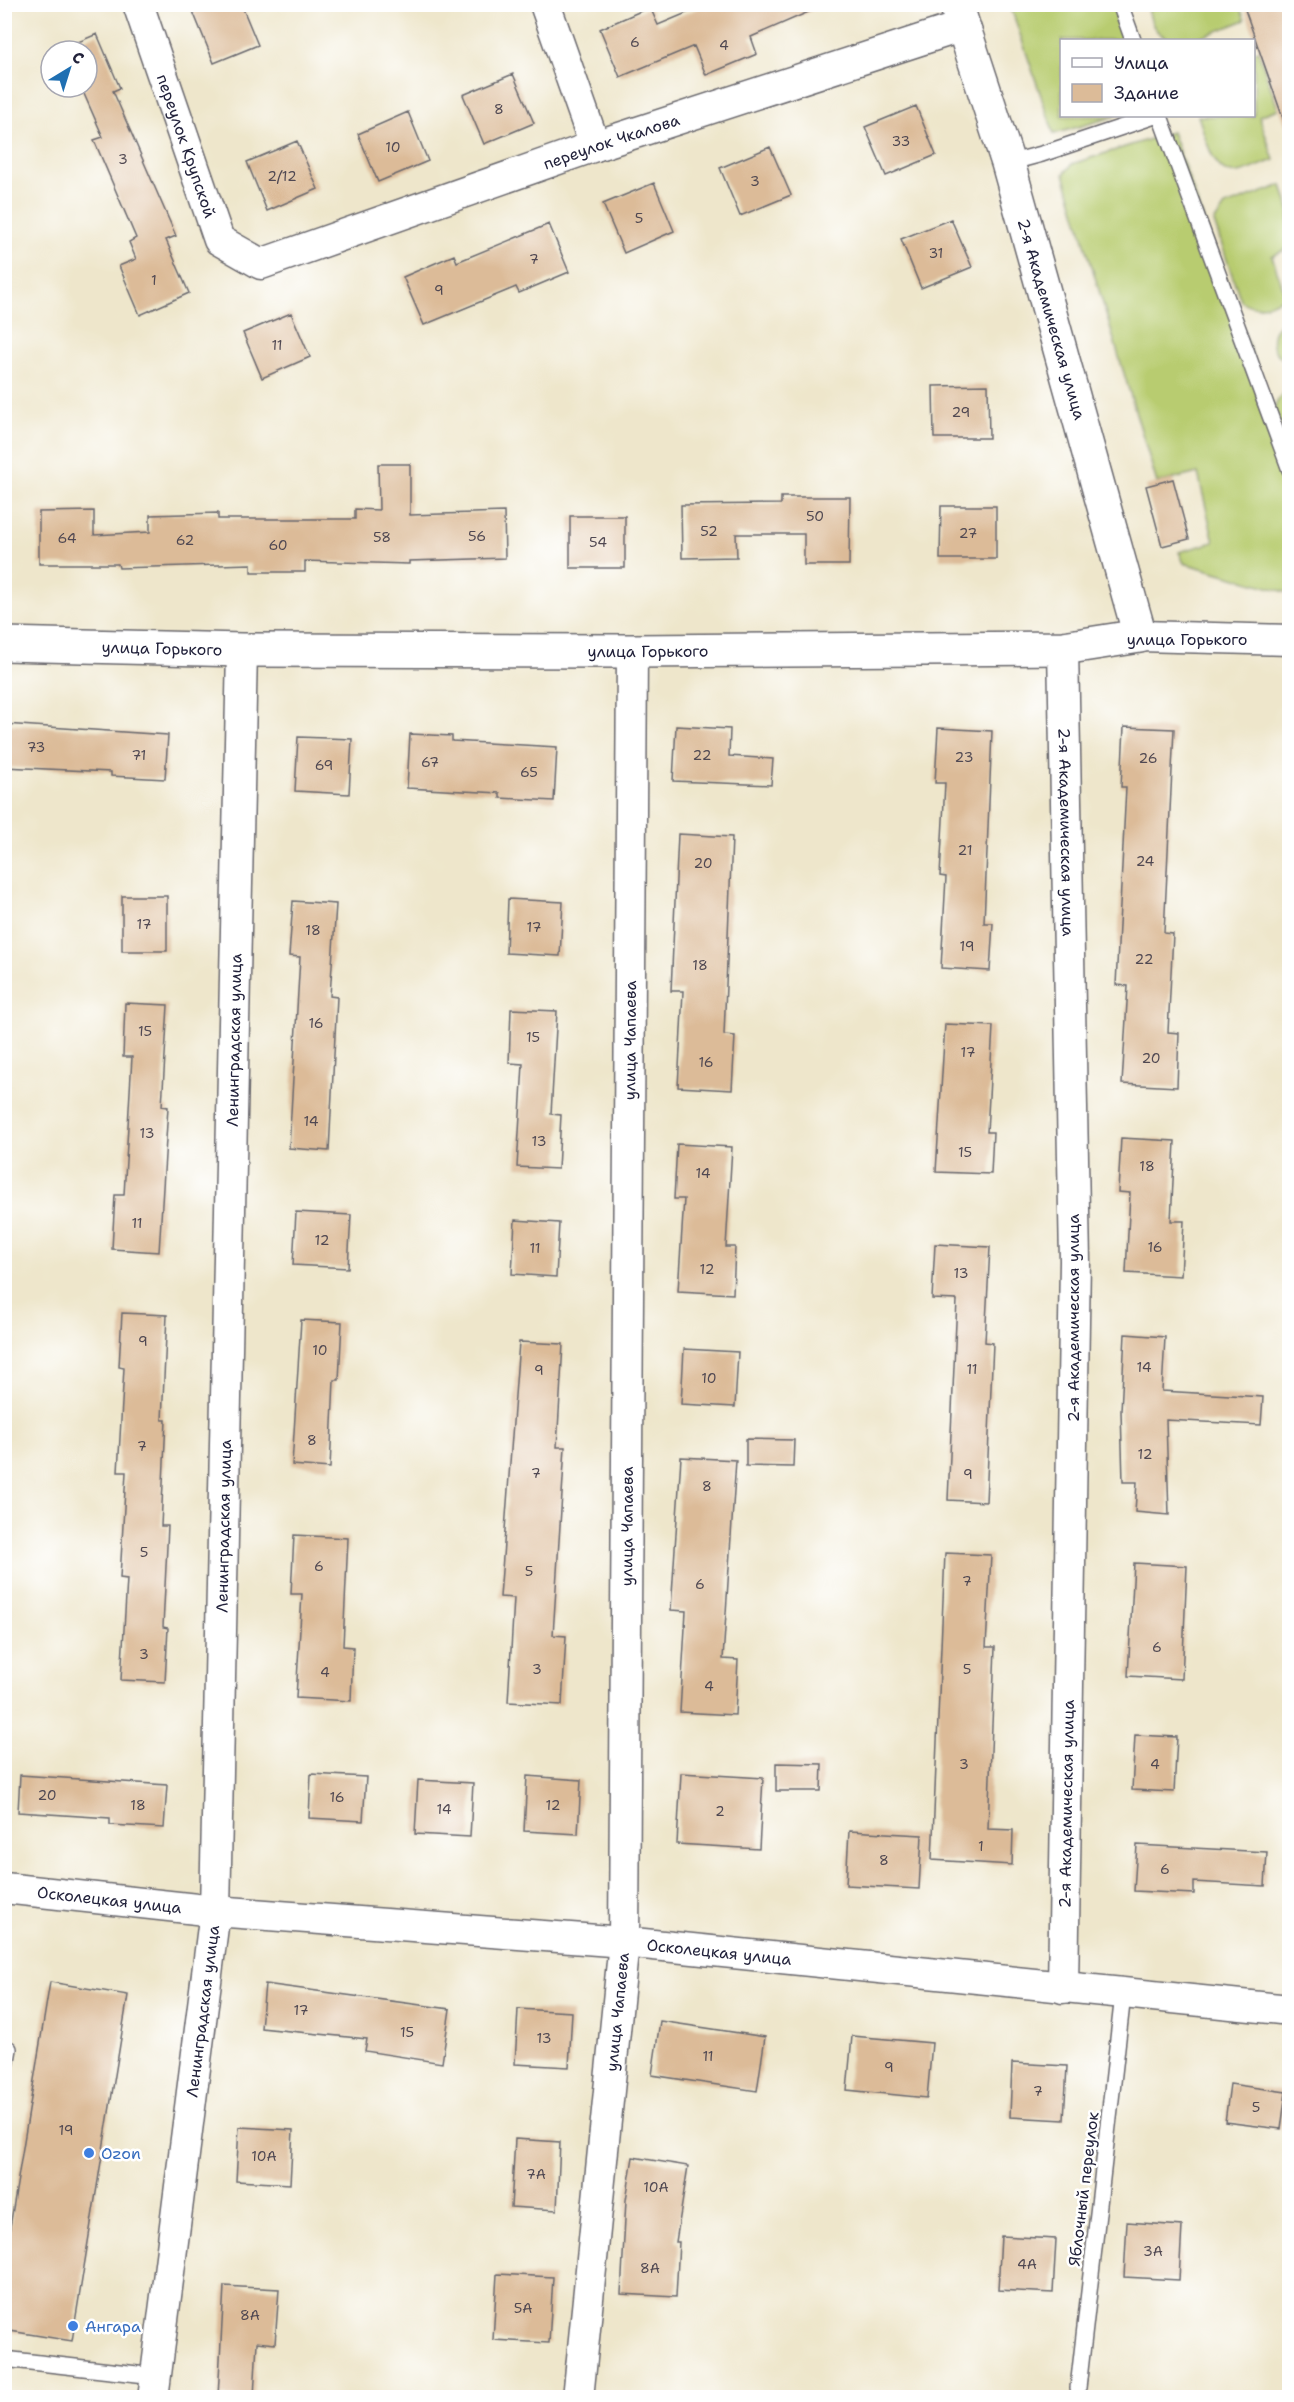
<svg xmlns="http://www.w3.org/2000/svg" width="1294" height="2402" font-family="'Shantell Sans',sans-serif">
<rect width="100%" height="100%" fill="#fff"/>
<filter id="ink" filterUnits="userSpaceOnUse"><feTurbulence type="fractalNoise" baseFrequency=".0167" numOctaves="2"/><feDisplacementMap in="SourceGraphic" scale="12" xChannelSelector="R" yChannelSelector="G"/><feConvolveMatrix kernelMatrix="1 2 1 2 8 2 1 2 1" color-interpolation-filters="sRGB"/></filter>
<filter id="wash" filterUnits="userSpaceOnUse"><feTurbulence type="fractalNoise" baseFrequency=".008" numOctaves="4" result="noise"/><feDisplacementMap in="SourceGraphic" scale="24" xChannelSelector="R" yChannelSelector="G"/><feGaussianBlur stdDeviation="1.35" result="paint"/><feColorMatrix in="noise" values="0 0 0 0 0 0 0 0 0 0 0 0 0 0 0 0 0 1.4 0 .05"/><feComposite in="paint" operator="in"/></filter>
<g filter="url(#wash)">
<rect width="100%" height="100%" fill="#eee6cb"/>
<path fill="#b8cc70" stroke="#6d7756" stroke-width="1.5" d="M1010,5H1116L1129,40H1062V116H1116L1054,134Z
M1147,5H1239L1245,20C1220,29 1173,56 1154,27C1150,21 1149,11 1147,5Z
M1258,51L1278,109L1259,116L1274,160C1262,164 1250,171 1238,173C1212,178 1205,133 1198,116H1254V52Z
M1172,132L1289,457V593L1184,563L1179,552L1214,542L1198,473L1157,483L1064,174L1072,164Z
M1282,185L1289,209V248L1272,256L1286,297C1269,304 1257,312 1241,301L1214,222L1225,206Z
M1289,318H1290L1289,362C1266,351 1268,329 1289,318Z
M1289,389V431C1268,417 1271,403 1289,389Z"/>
<g id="blocks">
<path fill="#dcbb98" d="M190,4H241L258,45L214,63Z
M708,4H827L751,37L757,54L706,75L694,46L620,77L600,29L650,7L658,25Z
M1243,4H1290V124H1285Z
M97,34L120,88L113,91L176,236L166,240L189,293L140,315L119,266L136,259L129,242L136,238L94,140L103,137L81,87H87V51H66L64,48Z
M513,74L534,123L484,144L463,95Z
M916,106L936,155L886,176L865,127Z
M408,112L428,161L378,182L358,134Z
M297,141L318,189L267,211L247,162Z
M770,147L791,195L740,216L720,168Z
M654,183L674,231L624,253L603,204Z
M951,219L972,267L921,288L901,239Z
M549,224L569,272L519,293L516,287L424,325L403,277L454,255L457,262Z
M291,313L310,357L262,378L243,333Z
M988,385L989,438H934L933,386Z
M378,464H410V515L504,512L505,558L409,561V564L305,561V572H251V564L119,568L118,564H39V512L94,511V535L150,532V515L218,513V519H355V509L379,510Z
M1173,479L1189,539L1162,546L1146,486Z
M781,497H850L849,565H804V534H736L737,557L682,558L681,505L781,504Z
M941,506H996V559H940Z
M570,516H625V568H570Z
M4,724L168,735L165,779L111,776V772L4,767Z
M676,726L730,729L729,756L773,759L771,785L673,781Z
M1124,727L1174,729L1164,933L1173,934L1168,1032L1179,1033L1177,1087L1122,1084L1128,986L1116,985L1126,787H1121Z
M938,728L992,731L984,923H993L990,971L941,968L946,877L940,876L945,783H935Z
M410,734L452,736V741L557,747L554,801L500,798V793L407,788Z
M298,737L352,739L349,794L295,791Z
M678,834L732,837L724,1035L735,1036L732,1090L678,1087L683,991H671Z
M122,896H167V951H122Z
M508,899L563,902L560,956L506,953Z
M293,901L336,904L330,996L337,997L329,1151L289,1148L300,957L289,956Z
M125,1003L168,1005L162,1106L168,1107L159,1252L112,1249L115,1195H124L132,1057H123Z
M511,1009L557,1011L551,1114L561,1115L558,1169L517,1167L523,1064L509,1063Z
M945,1024L993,1026L987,1132H993L991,1174L936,1172Z
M1121,1138L1175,1141L1171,1221H1184L1181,1276L1126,1273L1130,1193L1118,1192Z
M677,1144L732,1147L726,1247H735L733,1294L678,1291L684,1199H674Z
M296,1212L351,1215L348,1268L293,1265Z
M515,1220L559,1223L556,1277L512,1274Z
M935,1244L990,1247L985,1342L993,1343L986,1502L948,1500L957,1300L932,1299Z
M122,1313L167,1315L162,1420H166L161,1526H168L163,1627L168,1628L165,1682L121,1680L127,1579L120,1578L126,1472H118L124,1368L119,1367Z
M301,1320L342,1322L339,1380H334L330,1468L292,1465Z
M1125,1334L1165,1337L1162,1391L1263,1397L1261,1425L1166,1420L1169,1515L1135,1512L1137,1482H1123L1121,1411Z
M519,1342L563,1344L557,1447H565L553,1635L566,1636L562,1705L508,1702L514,1598L500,1597Z
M684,1349L738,1352L735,1407L681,1404Z
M746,1439L794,1440L793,1467L746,1466Z
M681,1457L736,1460L723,1659L738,1660L735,1715L680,1712L686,1611L671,1610Z
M294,1535L348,1538L343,1646L353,1647L351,1701L296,1698L302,1594H291Z
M945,1553L991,1555L986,1647H995L988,1829L1013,1830L1012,1865L932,1860Z
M1134,1563L1187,1566L1182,1679L1128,1676Z
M1135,1735L1177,1737L1174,1792L1132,1790Z
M776,1763L822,1764L821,1791H776Z
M681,1773L763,1778L759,1849L677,1844Z
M311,1774L366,1777L363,1821L309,1818Z
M20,1775L167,1785L164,1828L110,1825V1818L18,1812Z
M527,1776L581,1780L578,1834L524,1831Z
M418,1780L473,1783L470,1837L415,1834Z
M849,1831L922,1835L919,1889L846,1885Z
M1137,1845L1267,1852L1265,1886L1194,1882V1894L1134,1891Z
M50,1982L128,1995L72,2341L4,2330V2264Z
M265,1984L450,2009L442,2063L365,2051L367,2039L261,2028Z
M518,2009L572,2012L569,2067L515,2064Z
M660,2021L765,2037L757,2091L652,2075Z
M852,2036L932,2043L927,2098L847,2090Z
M1012,2063L1067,2066L1064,2120L1010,2117Z
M1230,2084L1286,2092L1281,2129L1225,2122Z
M239,2127L293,2130L290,2184L236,2181Z
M515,2139L560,2142L557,2210L511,2207Z
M633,2157L688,2166L676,2242H679L676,2297L621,2294L626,2200Z
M1127,2222L1182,2226L1179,2280L1124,2277Z
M1001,2236L1056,2239L1053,2293L998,2290Z
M497,2274L553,2277L549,2343L493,2340Z
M224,2286L279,2289L275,2344L257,2342L254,2397H218Z"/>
</g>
</g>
<g filter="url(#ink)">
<use href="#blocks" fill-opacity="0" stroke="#69676d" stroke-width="1.5"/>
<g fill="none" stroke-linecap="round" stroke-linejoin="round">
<g stroke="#69676d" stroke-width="18">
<path id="service" d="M1120,4L1133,40
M1160,116L1290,470
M1008,163L1042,154L1155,116
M4,2077L9,2049
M4,2359L155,2376
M1078,2388L1123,1995"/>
</g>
<g stroke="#69676d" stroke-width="33">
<g id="minor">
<path id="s1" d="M138,4L219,240L261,264L595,146L963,26"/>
<path d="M545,4L595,146"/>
<path d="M1140,636L1290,640"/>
<path id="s2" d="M1063,648L1075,1261L1063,1988"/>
<path id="s3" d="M4,1888L215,1911L624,1942L1290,2010"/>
<path id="s4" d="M153,2398L215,1911L242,650"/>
<path id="s5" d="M578,2398L624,1942L632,651"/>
</g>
</g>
<g stroke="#69676d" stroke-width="36">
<g id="tertiary">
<path id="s6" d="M4,644L242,650L632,651L1063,648L1140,636L1008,163L956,4"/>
</g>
</g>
<use href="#service" stroke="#fff" stroke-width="15"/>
<use href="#minor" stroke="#fff" stroke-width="30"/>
<use href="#tertiary" stroke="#fff" stroke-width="33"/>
</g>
</g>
<g fill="#3f7fe0" stroke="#fff" stroke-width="2">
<circle cx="89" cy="2153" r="6"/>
<circle cx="73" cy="2326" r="6"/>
</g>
<g text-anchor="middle" stroke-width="5" stroke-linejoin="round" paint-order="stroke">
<g font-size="14" fill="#504852">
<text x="635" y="47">6</text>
<text x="724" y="50">4</text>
<text x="499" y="114">8</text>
<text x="901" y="146">33</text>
<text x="393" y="152">10</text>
<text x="123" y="164">3</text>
<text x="282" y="181">2/12</text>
<text x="755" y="186">3</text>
<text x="639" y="223">5</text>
<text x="936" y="258">31</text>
<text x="534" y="264">7</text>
<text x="154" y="285">1</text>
<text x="439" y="295">9</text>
<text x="277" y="350">11</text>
<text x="961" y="417">29</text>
<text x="815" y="521">50</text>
<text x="709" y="536">52</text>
<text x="968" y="538">27</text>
<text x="477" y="541">56</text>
<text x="382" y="542">58</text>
<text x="67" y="543">64</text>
<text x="185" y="545">62</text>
<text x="598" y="547">54</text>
<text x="278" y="550">60</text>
<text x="36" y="752">73</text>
<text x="139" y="760">71</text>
<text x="702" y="760">22</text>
<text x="964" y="762">23</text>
<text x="1148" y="763">26</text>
<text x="430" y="767">67</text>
<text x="324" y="770">69</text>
<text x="529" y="777">65</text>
<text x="965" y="855">21</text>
<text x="1145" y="866">24</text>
<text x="703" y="868">20</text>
<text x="144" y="929">17</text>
<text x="534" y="932">17</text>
<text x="313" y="935">18</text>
<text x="967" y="951">19</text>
<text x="1144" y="964">22</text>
<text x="700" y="970">18</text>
<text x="316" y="1028">16</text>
<text x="145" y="1036">15</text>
<text x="533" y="1042">15</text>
<text x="968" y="1057">17</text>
<text x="1151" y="1063">20</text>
<text x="706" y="1067">16</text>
<text x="311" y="1126">14</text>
<text x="147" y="1138">13</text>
<text x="539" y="1146">13</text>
<text x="965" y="1157">15</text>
<text x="1147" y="1171">18</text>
<text x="703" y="1178">14</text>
<text x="137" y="1228">11</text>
<text x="322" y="1245">12</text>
<text x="1155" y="1252">16</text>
<text x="535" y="1253">11</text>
<text x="707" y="1274">12</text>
<text x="961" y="1278">13</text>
<text x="143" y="1346">9</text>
<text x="320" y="1355">10</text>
<text x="1144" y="1372">14</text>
<text x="972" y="1374">11</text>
<text x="539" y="1375">9</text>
<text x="709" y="1383">10</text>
<text x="312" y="1445">8</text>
<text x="142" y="1451">7</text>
<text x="1145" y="1459">12</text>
<text x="536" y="1478">7</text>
<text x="968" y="1479">9</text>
<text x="707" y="1491">8</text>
<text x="144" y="1557">5</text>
<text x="319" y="1571">6</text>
<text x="529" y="1576">5</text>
<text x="967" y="1586">7</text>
<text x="700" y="1589">6</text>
<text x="1157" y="1652">6</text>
<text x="144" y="1659">3</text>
<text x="537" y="1674">3</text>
<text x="967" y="1674">5</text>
<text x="325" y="1677">4</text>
<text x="709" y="1691">4</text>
<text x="964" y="1769">3</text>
<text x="1155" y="1769">4</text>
<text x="47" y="1800">20</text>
<text x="337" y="1802">16</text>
<text x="138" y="1810">18</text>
<text x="553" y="1810">12</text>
<text x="444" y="1814">14</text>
<text x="720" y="1816">2</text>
<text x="981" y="1851">1</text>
<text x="884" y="1865">8</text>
<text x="1165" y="1874">6</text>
<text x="301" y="2015">17</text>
<text x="407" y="2037">15</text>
<text x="544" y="2043">13</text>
<text x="708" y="2061">11</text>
<text x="889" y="2072">9</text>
<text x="1038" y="2096">7</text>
<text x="1256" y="2112">5</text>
<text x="66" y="2135">19</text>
<text x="264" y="2161">10А</text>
<text x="536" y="2179">7А</text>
<text x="656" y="2192">10А</text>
<text x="1153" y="2256">3А</text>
<text x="1027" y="2269">4А</text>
<text x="650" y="2273">8А</text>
<text x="523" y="2313">5А</text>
<text x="250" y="2320">8А</text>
</g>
<g font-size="16" fill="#22223b" stroke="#fff">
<text dy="6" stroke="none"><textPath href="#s1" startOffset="669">переулок Чкалова</textPath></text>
<text dy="6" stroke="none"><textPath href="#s1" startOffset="150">переулок Крупской</textPath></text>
<text transform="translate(1052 319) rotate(74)" y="6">2-я Академическая улица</text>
<text x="1187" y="645">улица Горького</text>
<text dy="6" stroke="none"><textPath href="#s6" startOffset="158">улица Горького</textPath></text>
<text dy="6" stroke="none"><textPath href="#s6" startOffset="644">улица Горького</textPath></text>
<text dy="6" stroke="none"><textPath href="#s2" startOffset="184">2-я Академическая улица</textPath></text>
<text dy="6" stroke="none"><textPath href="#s4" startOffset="1362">Ленинградская улица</textPath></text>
<text dy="6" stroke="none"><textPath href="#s5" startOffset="1360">улица Чапаева</textPath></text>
<text transform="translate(1073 1318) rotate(-90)" y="6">2-я Академическая улица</text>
<text dy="6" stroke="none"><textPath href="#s4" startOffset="876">Ленинградская улица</textPath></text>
<text dy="6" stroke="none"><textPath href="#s5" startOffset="874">улица Чапаева</textPath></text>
<text transform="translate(1066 1804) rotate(-89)" y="6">2-я Академическая улица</text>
<text dy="6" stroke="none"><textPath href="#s3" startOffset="106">Осколецкая улица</textPath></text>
<text dy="6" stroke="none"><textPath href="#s3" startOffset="718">Осколецкая улица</textPath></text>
<text dy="6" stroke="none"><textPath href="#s4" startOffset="390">Ленинградская улица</textPath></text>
<text dy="6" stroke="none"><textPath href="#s5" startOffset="388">улица Чапаева</textPath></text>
<text transform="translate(1083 2189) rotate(-83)" y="6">Яблочный переулок</text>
</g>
<g font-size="16" fill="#366cbe" stroke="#fff" text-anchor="start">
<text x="101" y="2159">Ozon</text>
<text x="85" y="2332">Ангара</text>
</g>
</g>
<rect width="1294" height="2402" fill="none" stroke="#fff" stroke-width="24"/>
<rect x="1060" y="39" width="195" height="78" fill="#ffffff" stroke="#a7a7b1" stroke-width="1.5"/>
<rect x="1072" y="58" width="30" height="9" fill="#ffffff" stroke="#a7a7b1" stroke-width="1.5"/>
<text x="1114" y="69" font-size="18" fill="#22223b">Улица</text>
<rect x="1072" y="84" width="30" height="18" fill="#dcbb98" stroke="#a7a7b1" stroke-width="1.5"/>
<text x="1114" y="99" font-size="18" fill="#22223b">Здание</text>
<g transform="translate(69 69) rotate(38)"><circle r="28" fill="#ffffff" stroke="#a7a7b1" stroke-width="1.5"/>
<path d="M0-4.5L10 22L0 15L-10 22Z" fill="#1f6fb2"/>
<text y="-9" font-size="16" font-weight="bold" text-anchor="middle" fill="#22223b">С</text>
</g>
</svg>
